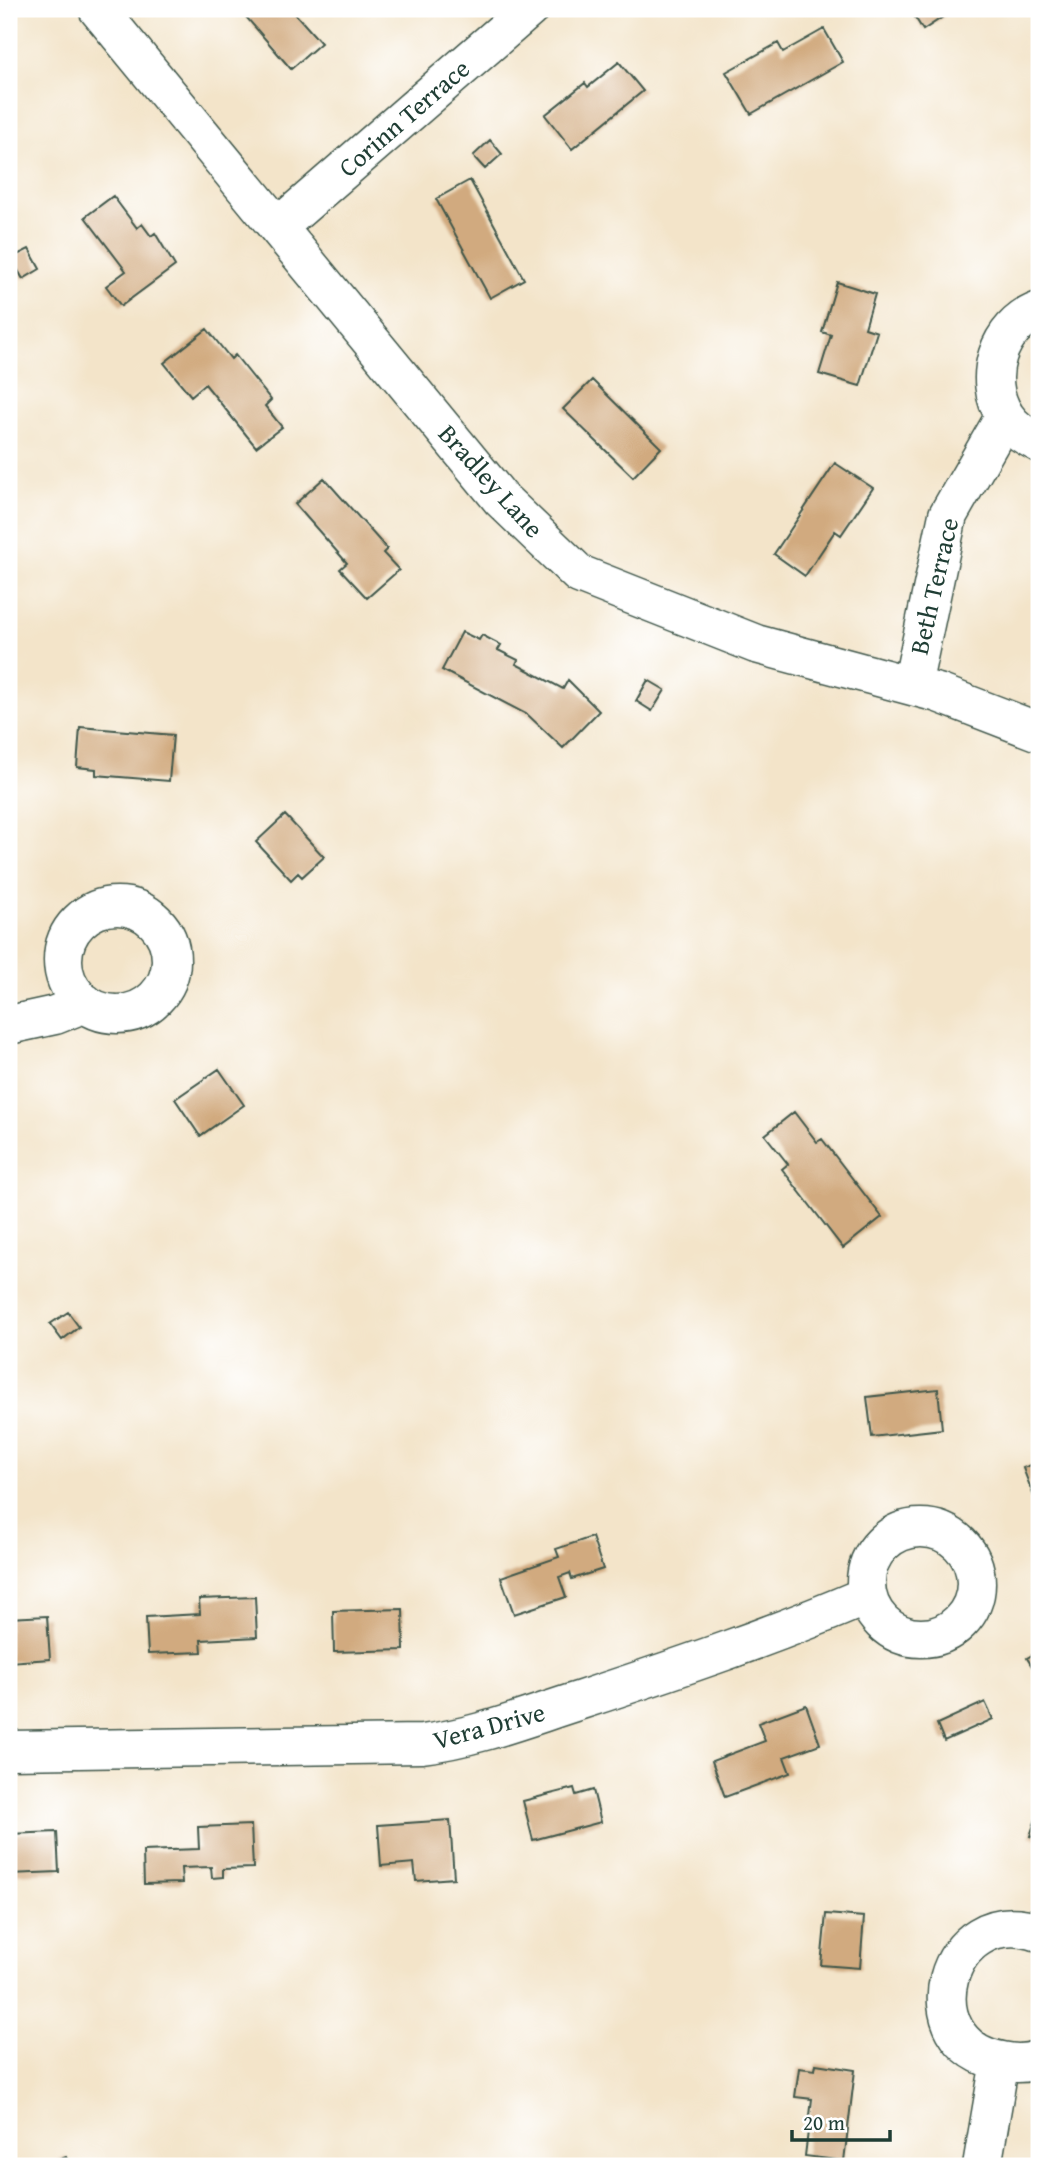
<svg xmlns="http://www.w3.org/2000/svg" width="1048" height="2175" font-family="'Gentium Book Plus',serif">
<rect width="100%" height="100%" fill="#fff"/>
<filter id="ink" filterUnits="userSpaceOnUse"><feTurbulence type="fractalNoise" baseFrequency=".0143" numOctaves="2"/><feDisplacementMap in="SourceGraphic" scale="14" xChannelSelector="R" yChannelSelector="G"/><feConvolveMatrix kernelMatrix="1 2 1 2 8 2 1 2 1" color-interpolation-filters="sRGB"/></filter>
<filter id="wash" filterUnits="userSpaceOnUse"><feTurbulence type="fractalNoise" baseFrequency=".00686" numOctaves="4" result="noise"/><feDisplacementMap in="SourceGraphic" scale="28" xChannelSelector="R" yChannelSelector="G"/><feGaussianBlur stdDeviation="1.57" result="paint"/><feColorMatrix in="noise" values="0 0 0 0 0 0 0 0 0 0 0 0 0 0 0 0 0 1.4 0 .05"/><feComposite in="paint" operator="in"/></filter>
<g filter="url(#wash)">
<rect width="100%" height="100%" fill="#f3e4c9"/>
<g id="blocks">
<path fill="#d1aa7f" d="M244,9H291L321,43L291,69L241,11Z
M910,9H955L923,30Z
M824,29L843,62L751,114L726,72L778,43L783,52Z
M619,62L643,91L572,149L545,115L585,83L588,87Z
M490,140L502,154L485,169L473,156Z
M470,180L524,279L490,298L436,199Z
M113,196L137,228L142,224L151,236L155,233L175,266L121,306L106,286L126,271L85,217Z
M29,249L40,269L23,279L11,258Z
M837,282L875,294L865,328L877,332L860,386L819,374L831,335L822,332Z
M207,329L231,359L235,355L271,400L265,406L282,427L256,447L205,384L191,396L164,363Z
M592,380L661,448L633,477L563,409Z
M835,463L873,488L841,535L835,531L805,576L774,554Z
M324,478L387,549L383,553L399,570L367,598L340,569L347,563L295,504Z
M462,632L479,640L482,635L501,645L498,650L518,660L516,664L563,689L568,680L599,711L563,748L528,715L442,670Z
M648,680L665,690L652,711L636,701Z
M80,727L173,735L169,781L96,775V769L77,767Z
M285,815L324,857L302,877L298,873L291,880L256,842Z
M219,1069L244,1105L200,1136L175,1099Z
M794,1112L817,1142L822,1139L882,1217L843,1248L782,1169L788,1164L765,1135Z
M68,1312L79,1327L62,1340L50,1324Z
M938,1389L942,1429L872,1437L867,1397Z
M1039,1462V1510L1023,1468Z
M592,1537L603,1569L572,1579L570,1573L559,1577L566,1597L514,1614L501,1577L559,1557L556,1549Z
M255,1597L257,1637L201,1640L202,1652L148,1654L146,1617L200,1614L199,1599Z
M403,1609L404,1650L334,1652L333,1611Z
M47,1616L50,1659L9,1662V1618Z
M1039,1651V1678L1027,1658Z
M985,1702L993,1719L944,1741L937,1724Z
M806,1705L820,1744L784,1757L790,1773L725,1797L712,1761L765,1741L758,1723Z
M574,1788L576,1795L593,1790L601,1822L533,1840L523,1801Z
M1039,1810V1839L1030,1836Z
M450,1820L454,1878L416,1881L414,1863L381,1866L378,1825Z
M251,1825L253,1868L223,1869V1877L212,1878L211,1867L181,1868L182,1883L144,1884L143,1851L199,1849L198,1827Z
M57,1832L59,1872L9,1874V1834Z
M826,1914L864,1917L860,1968L821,1965Z
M816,2064L855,2070L844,2161L805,2156L812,2099L795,2097L799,2068L815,2070Z
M66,2157L70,2166H43Z"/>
</g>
</g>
<g filter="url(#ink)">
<use href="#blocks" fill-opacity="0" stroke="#3f564a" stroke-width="2"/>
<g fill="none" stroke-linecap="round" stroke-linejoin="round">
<g stroke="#3f564a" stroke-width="41">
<path id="minor" d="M98,9L501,499L579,574L756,644L938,693L1039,732
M278,227L529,9
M1039,311C998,326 981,379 1005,416C1013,429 1026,436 1039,443
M912,686L948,515L1005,416
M63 960a54 54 0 1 1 108 0a54 54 0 1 1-108 0Z
M9,1025L55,1015L85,1003
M866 1583a55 55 0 1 1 110 0a55 55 0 1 1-110 0Z
M9,1750L422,1744C478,1737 527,1717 581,1700C678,1668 773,1636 866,1596
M1039,1932C943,1900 908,2045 1002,2061C1015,2064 1027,2064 1039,2059
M982,2166L1000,2061"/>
</g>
<use href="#minor" stroke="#fff" stroke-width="38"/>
</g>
</g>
<g text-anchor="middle" stroke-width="5" stroke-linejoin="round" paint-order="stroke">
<g font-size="26" fill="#1f3d34" stroke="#fff">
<text transform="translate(404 118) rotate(-41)" y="9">Corinn Terrace</text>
<text transform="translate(491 481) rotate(48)" y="9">Bradley Lane</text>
<text transform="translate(934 586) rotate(-77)" y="9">Beth Terrace</text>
<text transform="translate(489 1726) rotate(-15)" y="9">Vera Drive</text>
</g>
</g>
<rect width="1048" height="2175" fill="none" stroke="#fff" stroke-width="35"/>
<path d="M792 2130v10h98v-10" fill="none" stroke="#1f3d34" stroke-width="3.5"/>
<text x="803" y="2130" font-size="21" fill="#1f3d34" stroke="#ffffff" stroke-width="5" paint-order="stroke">20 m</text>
</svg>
